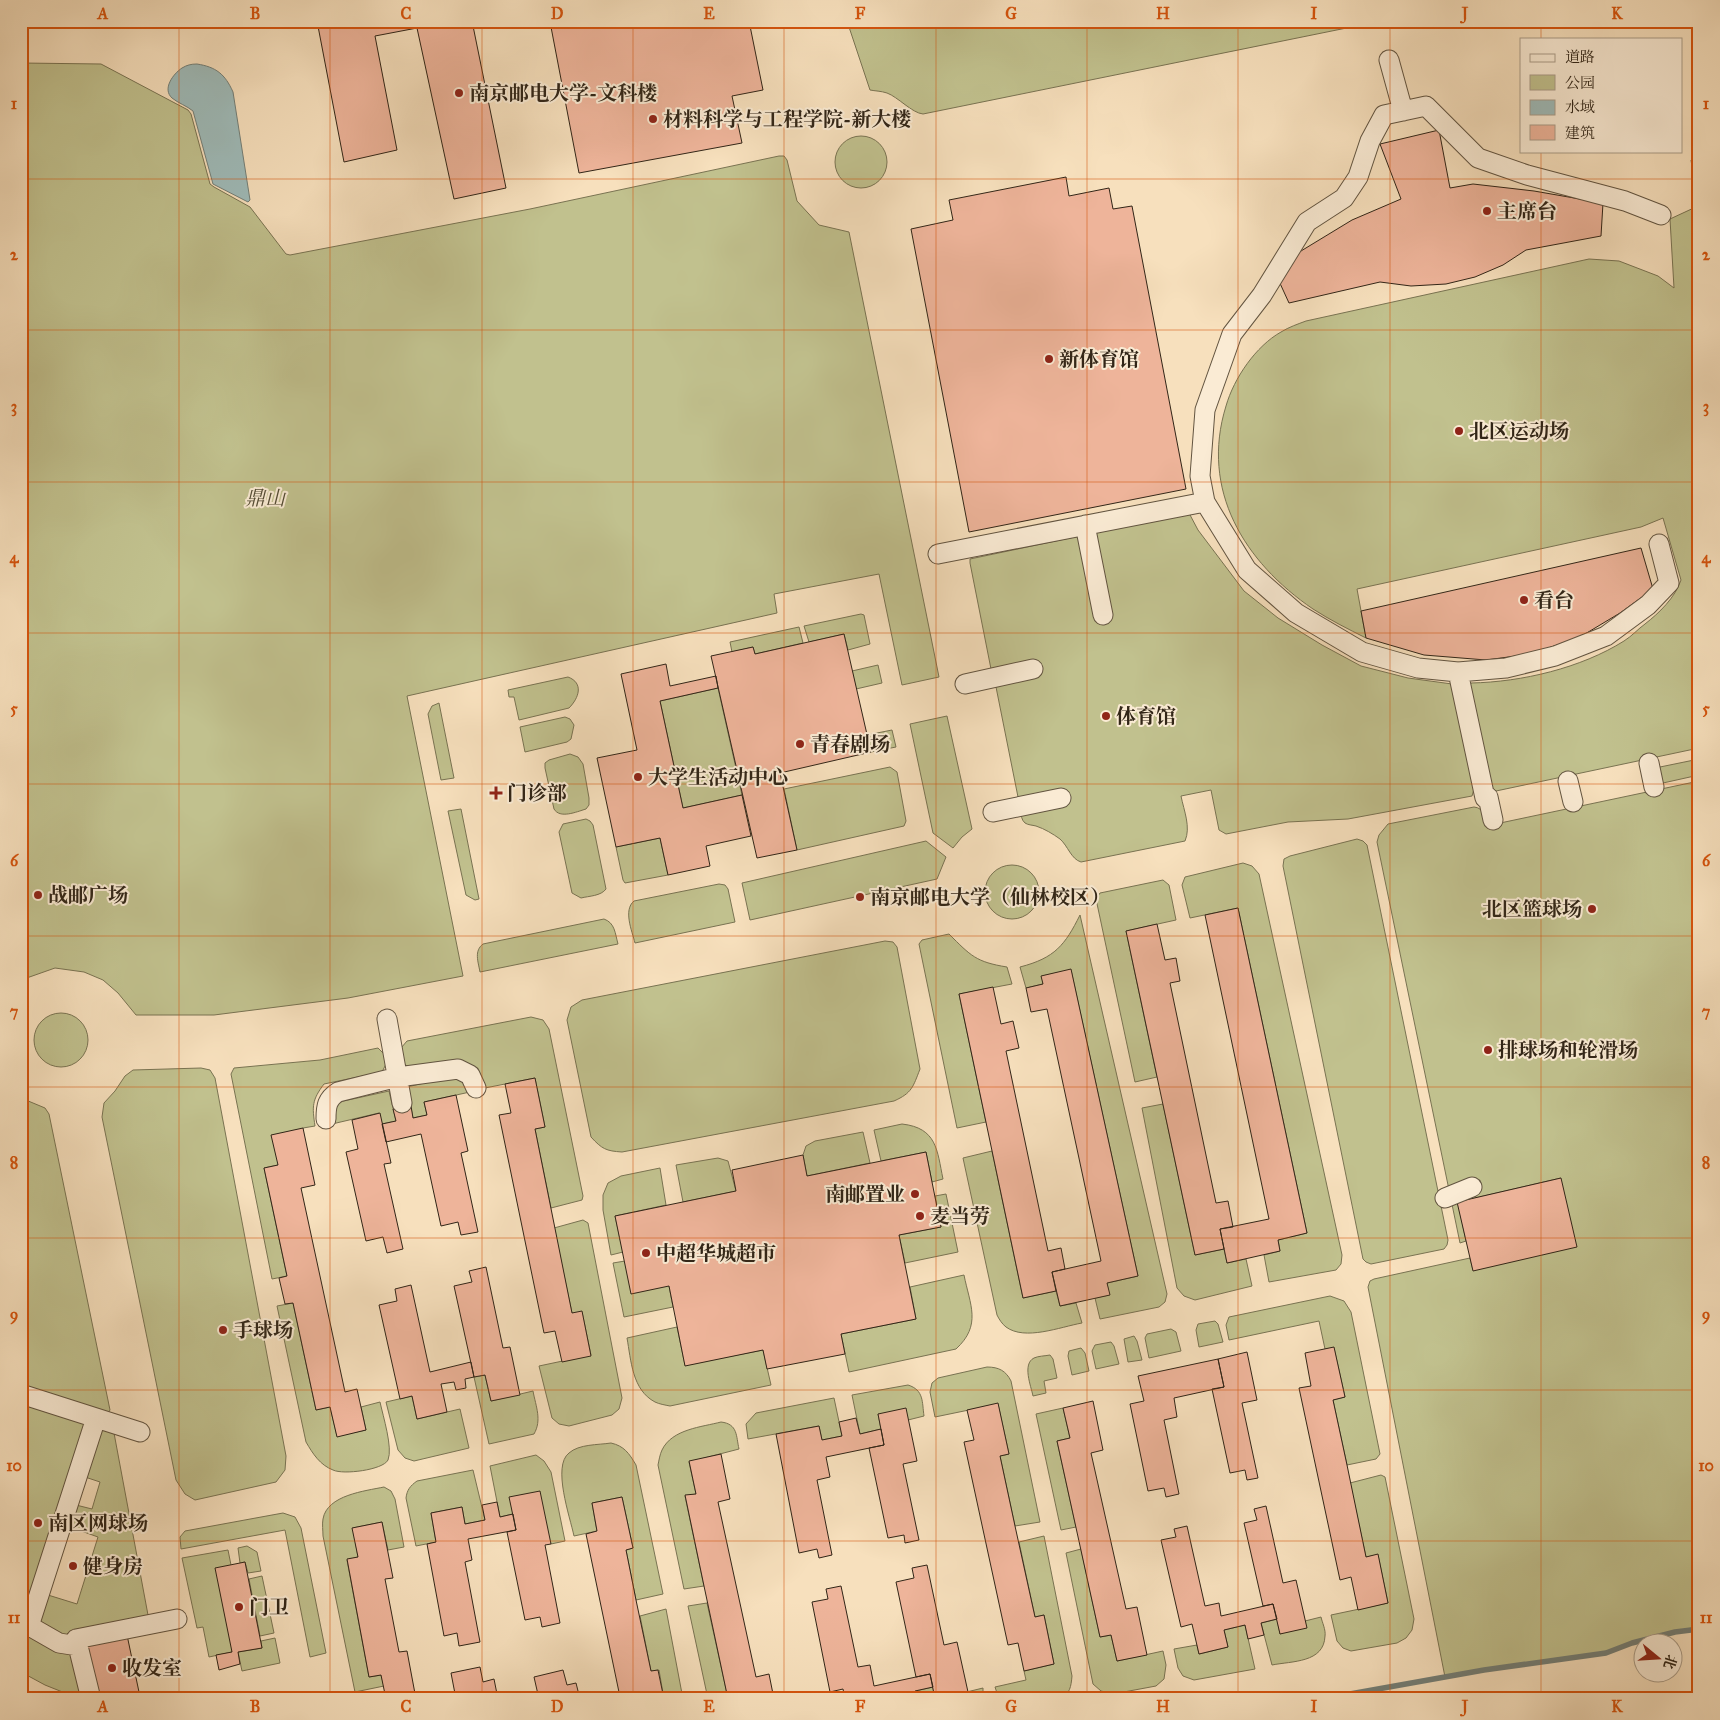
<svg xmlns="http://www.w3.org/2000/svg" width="1720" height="1720" font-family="'IM FELL Great Primer','Noto Serif SC',serif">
<rect width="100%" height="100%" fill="#f7e0bd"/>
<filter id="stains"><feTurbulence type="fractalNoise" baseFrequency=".004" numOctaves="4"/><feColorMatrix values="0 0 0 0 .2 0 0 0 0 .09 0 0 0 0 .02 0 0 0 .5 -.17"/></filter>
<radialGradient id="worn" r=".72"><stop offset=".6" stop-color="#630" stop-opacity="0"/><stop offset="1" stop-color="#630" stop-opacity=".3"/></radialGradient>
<path fill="#c1c18e" stroke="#797352" d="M847,21H1381L923,114C912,113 898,97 887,93C881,91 875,91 870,90Z
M21,63L101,64L188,110L191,114L210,184L214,187L250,207L286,254L290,255L530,209L779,156H784L787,160L797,201L819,225L849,232L939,677L902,685L879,574L774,594L777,613L407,696L463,976L348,998L214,1015H136L118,993L103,980L84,972L55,968L21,980Z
M835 162a26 26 0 1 1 52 0a26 26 0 1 1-52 0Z
M1699,158V748L1496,791L1492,789L1470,686L1471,683C1522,682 1581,668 1624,641C1632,636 1638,629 1645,624C1659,613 1675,598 1681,580L1663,518L1641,527L1357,589L1366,638C1348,629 1330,620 1313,609C1244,562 1200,490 1226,406C1234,378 1256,346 1281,332C1289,327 1298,324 1306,321L1589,259L1619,261L1658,276L1674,288L1670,219L1698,206L1691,160Z
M1189,513L1198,530L1244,591L1278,618L1322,645L1361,666L1408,678L1452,684L1474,789L1472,796L1348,819L1288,822L1226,834L1219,830L1211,790L1181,796C1184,811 1191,827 1185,841L1081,862C1071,859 1068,846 1060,839C1053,834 1045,829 1036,826C1032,825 1028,825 1025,823C1018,817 1023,805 1018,797L993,672L991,669L970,563V559Z
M861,614L864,615L870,644L848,650L844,634L809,642L804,626Z
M799,627L803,643L755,654L753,647L732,652L730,642Z
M878,665L882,683L856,689L852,671Z
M568,677C584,683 579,698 569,708L519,720L514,697H509L508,690Z
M718,688L742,795L683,808L660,701Z
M439,703L454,778L441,780L428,714L432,706Z
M947,716L972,829L962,837L953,848L933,833L910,724Z
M565,717L570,719L574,725L571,739L567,742L525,752L520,727Z
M892,730L896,747L871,752L867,735Z
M570,754L578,757L583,764L589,798V805L586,809C576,812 560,819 554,809L545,768V763L549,760Z
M1699,759V775L1663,783L1656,779L1655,773L1660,767Z
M890,767L897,772L906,821L904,826L797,850L784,789Z
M1699,781V1629L1675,1632L1632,1643L1606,1653L1445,1677L1368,1287L1370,1281L1374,1279L1470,1258L1473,1270L1561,1178L1458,1202L1466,1241L1460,1243L1377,842L1379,835L1388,824L1474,807C1485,808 1484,818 1486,826Z
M461,809L479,899L475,900L466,895L448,811Z
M586,819L590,821L593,825L606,889C601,896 589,896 581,898L572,893L559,832L563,824Z
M660,838L668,875L625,883L623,880L616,847Z
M1357,839L1363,841L1367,845L1448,1240L1447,1245L1444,1249L1371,1264L1366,1262L1363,1259L1283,866L1284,859L1290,856Z
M926,841L946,857L937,879L750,920L742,883Z
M1243,863L1252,866L1259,874L1342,1255L1341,1264L1336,1270L1269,1282L1264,1255L1280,1251L1278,1240L1307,1233L1238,908L1190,918L1182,885L1185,877Z
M985 892a27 27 0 1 1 54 0a27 27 0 1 1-54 0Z
M1163,880L1169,885L1176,920L1126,931L1157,1077L1135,1082L1096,899L1100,893Z
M719,884L725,885L728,889L735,922L635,943C632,931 623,910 634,901Z
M1080,915L1167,1294L1165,1302L1159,1307L1100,1319L1095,1298L1109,1295L1107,1283L1138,1276L1071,970L1042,976L1043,984L1026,988L1020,967C1055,958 1065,945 1080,915Z
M604,919C615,923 615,933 618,944L480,972C478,961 474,951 483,944Z
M949,934C971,956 976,962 1007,967L1012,984L959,994L986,1122L957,1128L919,944L922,940Z
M885,941L893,942L897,947L920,1069C913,1087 912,1093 894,1101L622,1152C606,1151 602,1149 591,1137L567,1020L571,1007L582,1000Z
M34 1040a27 27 0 1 1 54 0a27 27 0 1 1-54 0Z
M531,1017L543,1020L549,1029L583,1196L582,1200L551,1208L535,1129L545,1127L535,1078L485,1088L476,1070L410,1068L403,1063L401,1048L407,1041Z
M378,1048L386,1056V1064L382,1072L324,1084C312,1100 312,1106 315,1126L303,1128L278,1165L264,1168L287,1276L272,1279L231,1074L234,1068L320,1060Z
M201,1068L210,1070L215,1078L286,1456L285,1470L276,1482L195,1500L185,1494L176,1480L102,1117L104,1103L115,1091L125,1076L133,1070Z
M450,1077L461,1078L470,1092L424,1102L427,1115L413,1118L407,1087Z
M389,1091L396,1121L382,1124L379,1113L332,1124L333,1109L339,1102Z
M21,1098L45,1108L49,1114L110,1410L108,1413L21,1387Z
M1163,1104L1195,1255L1224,1249L1227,1263L1246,1259L1252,1286L1195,1300L1184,1296L1177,1288L1142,1108Z
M902,1124C937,1128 937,1150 943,1179L932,1182L926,1152L881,1161L874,1130Z
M863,1132L870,1163L807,1176L803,1155L806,1146L815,1141Z
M992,1151L1023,1298L1056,1291L1060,1306L1076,1303L1082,1323C1060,1327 1025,1341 1006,1327C1002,1324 999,1319 997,1315L963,1158Z
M718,1158L728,1161L736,1191L683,1202L676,1165Z
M660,1168L666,1205L615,1216L623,1252L611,1255L603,1210V1195L608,1183L621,1176Z
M946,1194L958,1252L905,1263L899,1235L941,1227L935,1196Z
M583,1220L588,1223L622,1398L619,1409L612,1415L569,1426L559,1424L552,1418L539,1366L591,1355L582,1312L572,1313L554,1228Z
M625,1261L669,1286L673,1307L624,1317L613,1263Z
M964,1275C970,1305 982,1325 956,1349L849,1372L841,1334L916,1319L910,1287Z
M1330,1296L1344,1301L1351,1312L1380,1454L1376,1459L1347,1465L1333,1400L1345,1397L1334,1348L1325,1349L1319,1321L1229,1340L1226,1325L1229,1317Z
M293,1303L316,1410L330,1407L337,1436L366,1430L361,1407L380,1402C383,1416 393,1448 388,1460C383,1470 343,1475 333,1470C320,1465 313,1454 306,1442L277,1306Z
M1215,1321L1218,1324L1223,1342L1199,1347L1196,1330L1198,1324Z
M677,1327L685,1365L763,1350L771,1385L670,1406C665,1405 659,1404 655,1402C632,1390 631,1360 627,1338Z
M1171,1329L1176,1332L1181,1351L1149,1358L1145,1338L1147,1334Z
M1134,1336L1137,1341L1142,1360L1128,1362L1124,1339Z
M1111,1342L1114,1346L1119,1364L1096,1369L1092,1351L1095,1345Z
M1081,1348L1085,1353L1089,1371L1072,1375L1068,1356L1069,1351Z
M1050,1355L1053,1359L1057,1378L1044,1381L1046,1393L1033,1396C1031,1386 1022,1364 1034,1358C1038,1356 1045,1356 1050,1355Z
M987,1367C999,1367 1006,1371 1011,1381L1040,1522L1015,1526L1000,1456L1009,1454L998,1404L935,1417L930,1392L932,1383L938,1378Z
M485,1375L491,1401L533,1391C536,1407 542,1420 534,1434L489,1444L474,1377Z
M908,1385C924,1390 922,1402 924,1416L908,1420L878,1414L881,1429L860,1434L852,1395Z
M412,1396L417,1419L460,1409L469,1448L414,1461L405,1458L398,1450L386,1402Z
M834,1398L842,1436L822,1440L819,1426L748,1439L746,1424L756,1413Z
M21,1401L88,1423L23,1624L75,1650L86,1699H80L45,1685L21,1672Z
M1063,1408L1070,1438L1057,1441L1076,1527L1061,1530L1036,1414Z
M721,1422C738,1424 736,1436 739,1449L689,1462L696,1494L685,1496L704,1586L684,1589L658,1465C659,1460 660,1454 662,1450C672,1429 702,1427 721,1422Z
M100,1428L114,1433L148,1615L146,1617L73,1639L39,1625L48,1595L77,1604L98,1537L70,1527L76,1505L92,1509L100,1482L85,1477Z
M611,1443C624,1446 629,1453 636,1465L663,1594L636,1600L626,1550L633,1548L622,1497L592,1503L597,1531L574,1536C570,1517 552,1466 569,1453C579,1444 598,1445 611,1443Z
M536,1455L544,1461L551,1472L565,1541L551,1544L510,1497L513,1514L500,1517L490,1466Z
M473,1470L485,1520L465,1524L462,1507L431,1513L436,1542L416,1546L406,1498C407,1490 410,1486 417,1481Z
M1381,1475L1385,1477L1414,1619L1412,1630L1406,1638L1397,1643L1351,1651L1343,1648L1337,1641L1331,1615L1388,1603L1378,1555L1366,1557L1350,1483Z
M384,1487L391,1491L395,1499L404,1547L388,1550L382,1522L353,1528L358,1557L347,1560L369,1677L381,1675L384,1686L355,1692L323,1536C323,1531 322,1524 323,1519C327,1495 365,1491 384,1487Z
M283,1513L295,1517L301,1528L326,1653L310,1657L285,1530L181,1549L180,1537L185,1531Z
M1044,1536L1072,1676C1071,1687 1070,1693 1061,1699H999L995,1687L1026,1680L1024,1671L1054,1664L1044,1615L1035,1617L1019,1542Z
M247,1546L257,1552L261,1571L248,1573L245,1562L240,1563L238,1548Z
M1081,1549L1100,1637L1111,1635L1117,1661L1163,1651L1166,1665L1164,1679L1156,1686L1113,1694L1101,1691L1093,1684L1066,1553Z
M228,1550L231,1565L232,1652L209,1657L203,1627L197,1628L182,1558Z
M262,1576L274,1633L260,1636L249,1579Z
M707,1603L728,1698L740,1696L741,1699H708L688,1606Z
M666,1609L683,1699H664L659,1670L651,1671L640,1616Z
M1321,1617C1322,1622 1326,1630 1325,1636C1324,1663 1292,1661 1272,1665L1261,1623L1277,1619L1280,1634L1305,1621Z
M1245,1625L1255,1669L1194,1680L1183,1676L1178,1668L1174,1649L1197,1645L1199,1654L1228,1647L1224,1630Z
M275,1638L280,1663L242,1671L238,1652L262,1648L261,1641Z
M933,1687L935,1699H916L915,1691Z
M983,1688V1699H938Z"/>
<path fill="#9fbbb9" stroke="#737f78" d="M197,64C216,67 225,74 233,92L250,200L248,202L213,184L193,111C187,106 178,103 172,98C162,89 173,74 182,68C187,65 191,64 197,64Z"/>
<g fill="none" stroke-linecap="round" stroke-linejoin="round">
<path stroke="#737f78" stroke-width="5.5" d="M1322,1699L1484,1670L1606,1653L1632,1643L1675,1632L1699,1629"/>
</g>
<path fill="#eeb49a" stroke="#312517" d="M317,21H472L506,188L454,199L417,28L375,36L397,150L344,162Z
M563,21H749L763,90L732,96L742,143L579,173L551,27L564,25Z
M1439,130L1450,188L1473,184L1534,191L1603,203L1601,236L1526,250L1503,265L1475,277L1446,284L1411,286L1380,282L1289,303L1273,268L1352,220L1401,199L1380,144Z
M1066,177L1069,196L1109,188L1113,209L1132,206L1186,489L969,532L911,229L953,220L949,200Z
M1641,548L1653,589L1620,613L1580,637L1531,654L1486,660L1424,655L1366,638L1361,611Z
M844,634L871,752L780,773L797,850L757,858L711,656L753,647L755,654Z
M666,664L670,686L716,676L718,688L660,701L683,808L742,795L751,836L706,846L710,866L668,875L660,838L616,847L597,758L637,750L621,674Z
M1238,908L1307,1233L1278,1240L1280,1251L1227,1263L1220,1229L1269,1219L1205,915Z
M1157,924L1165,960L1176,958L1180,981L1170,983L1216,1203L1228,1201L1233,1227L1220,1229L1224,1249L1195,1255L1126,931Z
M1071,969L1138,1276L1107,1283L1110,1295L1060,1306L1052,1272L1101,1261L1047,1009L1031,1012L1026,988L1043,984L1041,976Z
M993,987L1001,1024L1013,1021L1019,1048L1006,1051L1048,1251L1061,1248L1065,1269L1052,1272L1056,1291L1023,1298L959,994Z
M535,1078L545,1127L535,1129L572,1313L582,1311L591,1356L562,1362L555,1331L544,1333L499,1115L511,1113L505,1084Z
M456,1095L468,1151L461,1153L478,1232L461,1235L458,1222L441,1226L421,1134L386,1142L382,1124L396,1121L393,1109L411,1106L413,1118L427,1115L424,1102Z
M380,1113L391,1163L384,1164L403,1249L387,1253L383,1237L366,1241L346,1152L358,1149L352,1120Z
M303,1128L315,1185L301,1188L345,1392L357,1389L366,1430L337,1437L330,1407L316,1410L293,1303L285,1304L279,1278L287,1276L264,1168L278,1165L271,1135Z
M926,1152L941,1227L899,1235L916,1319L841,1334L845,1354L767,1369L763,1350L685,1366L669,1286L631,1294L615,1216L736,1191L732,1170L803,1155L807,1176Z
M1561,1178L1577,1247L1473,1271L1457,1202Z
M486,1267L503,1348L510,1347L520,1395L491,1401L485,1375L474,1377L454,1286L472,1282L469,1271Z
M411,1285L430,1372L471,1362L474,1377L465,1379L466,1388L456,1390L454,1382L441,1384L447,1412L417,1419L412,1396L400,1399L379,1305L397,1301L395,1289Z
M1334,1347L1345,1397L1333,1400L1347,1465L1366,1557L1378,1554L1388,1603L1358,1610L1351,1577L1340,1580L1299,1388L1311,1386L1305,1353Z
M1247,1352L1257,1400L1242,1403L1258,1478L1247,1480L1245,1470L1230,1473L1212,1389L1224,1387L1218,1359Z
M1218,1359L1224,1387L1174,1398L1177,1417L1164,1420L1179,1494L1166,1497L1164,1488L1148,1491L1130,1404L1144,1401L1138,1376Z
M1093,1401L1103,1450L1091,1453L1126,1609L1137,1607L1147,1655L1117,1661L1111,1635L1100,1637L1057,1441L1070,1438L1063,1408Z
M998,1403L1009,1454L1000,1456L1015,1526L1035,1617L1044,1615L1054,1664L1024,1671L1018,1643L1008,1645L964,1442L974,1440L967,1410Z
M906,1408L917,1461L903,1464L919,1540L905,1543L904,1535L888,1538L869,1448L884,1445L878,1414Z
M856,1418L860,1434L881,1429L884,1445L826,1457L830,1477L817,1480L832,1555L819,1558L817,1549L799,1553L776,1434L819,1426L822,1440L842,1436L839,1422Z
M721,1454L730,1499L718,1502L756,1677L769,1674L774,1699H741L740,1696L728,1699L704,1586L685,1495L696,1494L689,1461Z
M540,1491L551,1544L545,1545L560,1623L542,1627L540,1617L525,1620L507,1532L516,1530L509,1497Z
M622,1497L633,1548L626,1550L636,1600L651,1671L658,1670L664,1699H632L631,1694L620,1697L586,1534L597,1531L592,1503Z
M497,1502L500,1517L513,1514L516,1530L468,1539L472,1560L465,1562L480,1642L459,1646L457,1633L444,1636L427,1544L436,1542L431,1513L462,1507L465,1524L485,1520L482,1505Z
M1266,1506L1283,1583L1296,1580L1307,1628L1280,1634L1273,1604L1263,1606L1244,1523L1257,1520L1254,1509Z
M382,1522L393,1578L385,1579L399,1652L407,1651L416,1699H386L381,1675L369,1677L347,1559L358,1557L352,1528Z
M1187,1526L1205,1606L1219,1603L1221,1616L1273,1604L1277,1619L1261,1623L1264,1635L1248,1639L1245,1625L1224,1630L1228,1647L1199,1654L1192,1624L1181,1627L1161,1540L1176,1537L1174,1529Z
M245,1562L262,1648L238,1652L240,1664L219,1670L216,1655L232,1652L215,1568Z
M927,1565L944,1645L957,1642L968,1692L938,1699H935L930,1674L916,1677L896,1582L914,1578L912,1568Z
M841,1586L858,1667L870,1665L874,1686L930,1674L933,1687L915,1691L916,1699H898L897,1695L880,1699H845L843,1689L830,1692L812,1602L828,1599L826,1589Z
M127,1635L139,1692L106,1699H97L85,1644Z
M480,1667L483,1682L494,1679L498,1699H456L451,1673Z
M563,1670L567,1685L576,1683L580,1699H539L534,1677Z"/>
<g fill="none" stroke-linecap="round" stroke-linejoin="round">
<g stroke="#625440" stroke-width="21">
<path id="street" d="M1389,60L1403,111
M1205,502L1200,476L1205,410L1232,334L1262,295L1307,222L1344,198L1358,177L1370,141L1384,115L1426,106L1478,158L1527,175L1625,201L1661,215
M1085,525L1103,615
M938,554L1205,502L1247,570L1296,613L1362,652L1418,668L1458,672L1485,798
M1458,672L1506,668L1555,656L1606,636L1648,605L1669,583L1659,544
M965,684L1033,669
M1649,763L1654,787
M1568,781L1573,802
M1488,797L1493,820
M993,812L1061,798
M387,1019L402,1103
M326,1119C326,1106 327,1099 338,1092L398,1077L458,1069L470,1075L476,1088
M1445,1198L1472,1187
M21,1394L140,1432
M78,1646L76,1639L177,1619
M91,1699L78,1646L59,1643L31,1627L30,1623L96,1418"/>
</g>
<use href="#street" stroke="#faebd4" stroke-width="19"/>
</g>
<path fill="none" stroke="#d6540d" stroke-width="1" stroke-opacity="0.55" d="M179,21V1699M330,21V1699M482,21V1699M633,21V1699M784,21V1699M936,21V1699M1087,21V1699M1238,21V1699M1390,21V1699M1541,21V39M1541,151V1699M21,179H1699M21,330H1699M21,482H1699M21,633H1699M21,784H1699M21,936H1699M21,1087H1699M21,1238H1699M21,1390H1699M21,1541H1699"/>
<g fill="#8f2418" stroke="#faebd4" stroke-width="2">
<circle cx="459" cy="93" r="5"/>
<circle cx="653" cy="119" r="5"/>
<circle cx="1487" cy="211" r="5"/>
<circle cx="1049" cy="359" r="5"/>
<circle cx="1459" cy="431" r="5"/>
<circle cx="1524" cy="600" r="5"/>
<circle cx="1106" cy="716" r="5"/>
<circle cx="800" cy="744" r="5"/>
<circle cx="638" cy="777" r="5"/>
<path d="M493.5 785.5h5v5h5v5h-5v5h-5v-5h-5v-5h5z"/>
<circle cx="38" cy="895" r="5"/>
<circle cx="860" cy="897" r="5"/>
<circle cx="1592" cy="909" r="5"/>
<circle cx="1488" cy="1050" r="5"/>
<circle cx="915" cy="1194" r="5"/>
<circle cx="920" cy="1216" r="5"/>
<circle cx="646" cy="1253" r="5"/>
<circle cx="223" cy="1330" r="5"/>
<circle cx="38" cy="1523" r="5"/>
<circle cx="73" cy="1566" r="5"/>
<circle cx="239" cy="1607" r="5"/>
<circle cx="112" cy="1668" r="5"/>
</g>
<g text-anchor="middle" stroke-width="4" stroke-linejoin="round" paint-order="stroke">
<g font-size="20" font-weight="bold" fill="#312517" stroke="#faebd4" text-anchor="start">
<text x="469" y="100">南京邮电大学-文科楼</text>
<text x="663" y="126">材料科学与工程学院-新大楼</text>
<text x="1497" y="218">主席台</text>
<text x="1059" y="366">新体育馆</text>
<text x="1469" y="438">北区运动场</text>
<text x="1534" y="607">看台</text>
<text x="1116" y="723">体育馆</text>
<text x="810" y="751">青春剧场</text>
<text x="648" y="784">大学生活动中心</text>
<text x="507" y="800">门诊部</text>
<text x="48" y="902">战邮广场</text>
<text x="870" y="904">南京邮电大学（仙林校区）</text>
<text x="1582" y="916" text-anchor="end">北区篮球场</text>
<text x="1498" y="1057">排球场和轮滑场</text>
<text x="905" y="1201" text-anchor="end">南邮置业</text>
<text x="930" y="1223">麦当劳</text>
<text x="656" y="1260">中超华城超市</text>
<text x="233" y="1337">手球场</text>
<text x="48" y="1530">南区网球场</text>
<text x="83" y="1573">健身房</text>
<text x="249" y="1614">门卫</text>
<text x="122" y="1675">收发室</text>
</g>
<g font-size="20" font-style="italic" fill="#554c35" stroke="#faebd4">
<text x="265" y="505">鼎山</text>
</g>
</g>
<rect width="1720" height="1720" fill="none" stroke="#f7e0bd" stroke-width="55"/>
<rect x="1520" y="38" width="162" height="115" fill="#faebd4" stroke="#aa9c88"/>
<rect x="1530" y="54" width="25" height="8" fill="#faebd4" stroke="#aa9c88"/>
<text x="1565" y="62" font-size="15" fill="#312517">道路</text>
<rect x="1530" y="75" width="25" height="15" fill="#c1c18e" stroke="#aa9c88"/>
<text x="1565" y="88" font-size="15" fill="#312517">公园</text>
<rect x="1530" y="100" width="25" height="15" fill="#9fbbb9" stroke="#aa9c88"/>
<text x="1565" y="112" font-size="15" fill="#312517">水域</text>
<rect x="1530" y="125" width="25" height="15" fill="#eeb49a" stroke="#aa9c88"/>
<text x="1565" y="138" font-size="15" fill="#312517">建筑</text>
<g transform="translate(1658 1658) rotate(108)"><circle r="24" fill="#faebd4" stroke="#aa9c88"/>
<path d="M0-4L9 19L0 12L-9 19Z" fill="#8f2418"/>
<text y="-8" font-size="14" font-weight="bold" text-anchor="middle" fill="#312517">北</text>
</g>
<rect x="28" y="28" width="1664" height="1664" fill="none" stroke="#d6540d" stroke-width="2"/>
<g font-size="16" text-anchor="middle" font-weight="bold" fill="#d6540d">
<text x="103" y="19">A</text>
<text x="255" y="19">B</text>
<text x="406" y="19">C</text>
<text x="557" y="19">D</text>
<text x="709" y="19">E</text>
<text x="860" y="19">F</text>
<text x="1011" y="19">G</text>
<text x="1163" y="19">H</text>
<text x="1314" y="19">I</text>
<text x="1465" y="19">J</text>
<text x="1617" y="19">K</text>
<text x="14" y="109">1</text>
<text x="1706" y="109">1</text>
<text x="14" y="260">2</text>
<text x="1706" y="260">2</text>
<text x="14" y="412">3</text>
<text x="1706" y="412">3</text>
<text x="14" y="563">4</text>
<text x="1706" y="563">4</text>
<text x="14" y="714">5</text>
<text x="1706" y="714">5</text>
<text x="14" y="866">6</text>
<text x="1706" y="866">6</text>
<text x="14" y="1017">7</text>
<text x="1706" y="1017">7</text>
<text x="14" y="1168">8</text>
<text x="1706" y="1168">8</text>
<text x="14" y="1320">9</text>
<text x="1706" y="1320">9</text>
<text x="14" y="1471">10</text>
<text x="1706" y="1471">10</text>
<text x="14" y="1623">11</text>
<text x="1706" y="1623">11</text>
<text x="103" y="1712">A</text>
<text x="255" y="1712">B</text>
<text x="406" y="1712">C</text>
<text x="557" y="1712">D</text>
<text x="709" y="1712">E</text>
<text x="860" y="1712">F</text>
<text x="1011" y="1712">G</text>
<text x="1163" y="1712">H</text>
<text x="1314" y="1712">I</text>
<text x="1465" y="1712">J</text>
<text x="1617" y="1712">K</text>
</g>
<rect width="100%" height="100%" filter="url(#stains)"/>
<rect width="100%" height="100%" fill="url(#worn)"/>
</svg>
